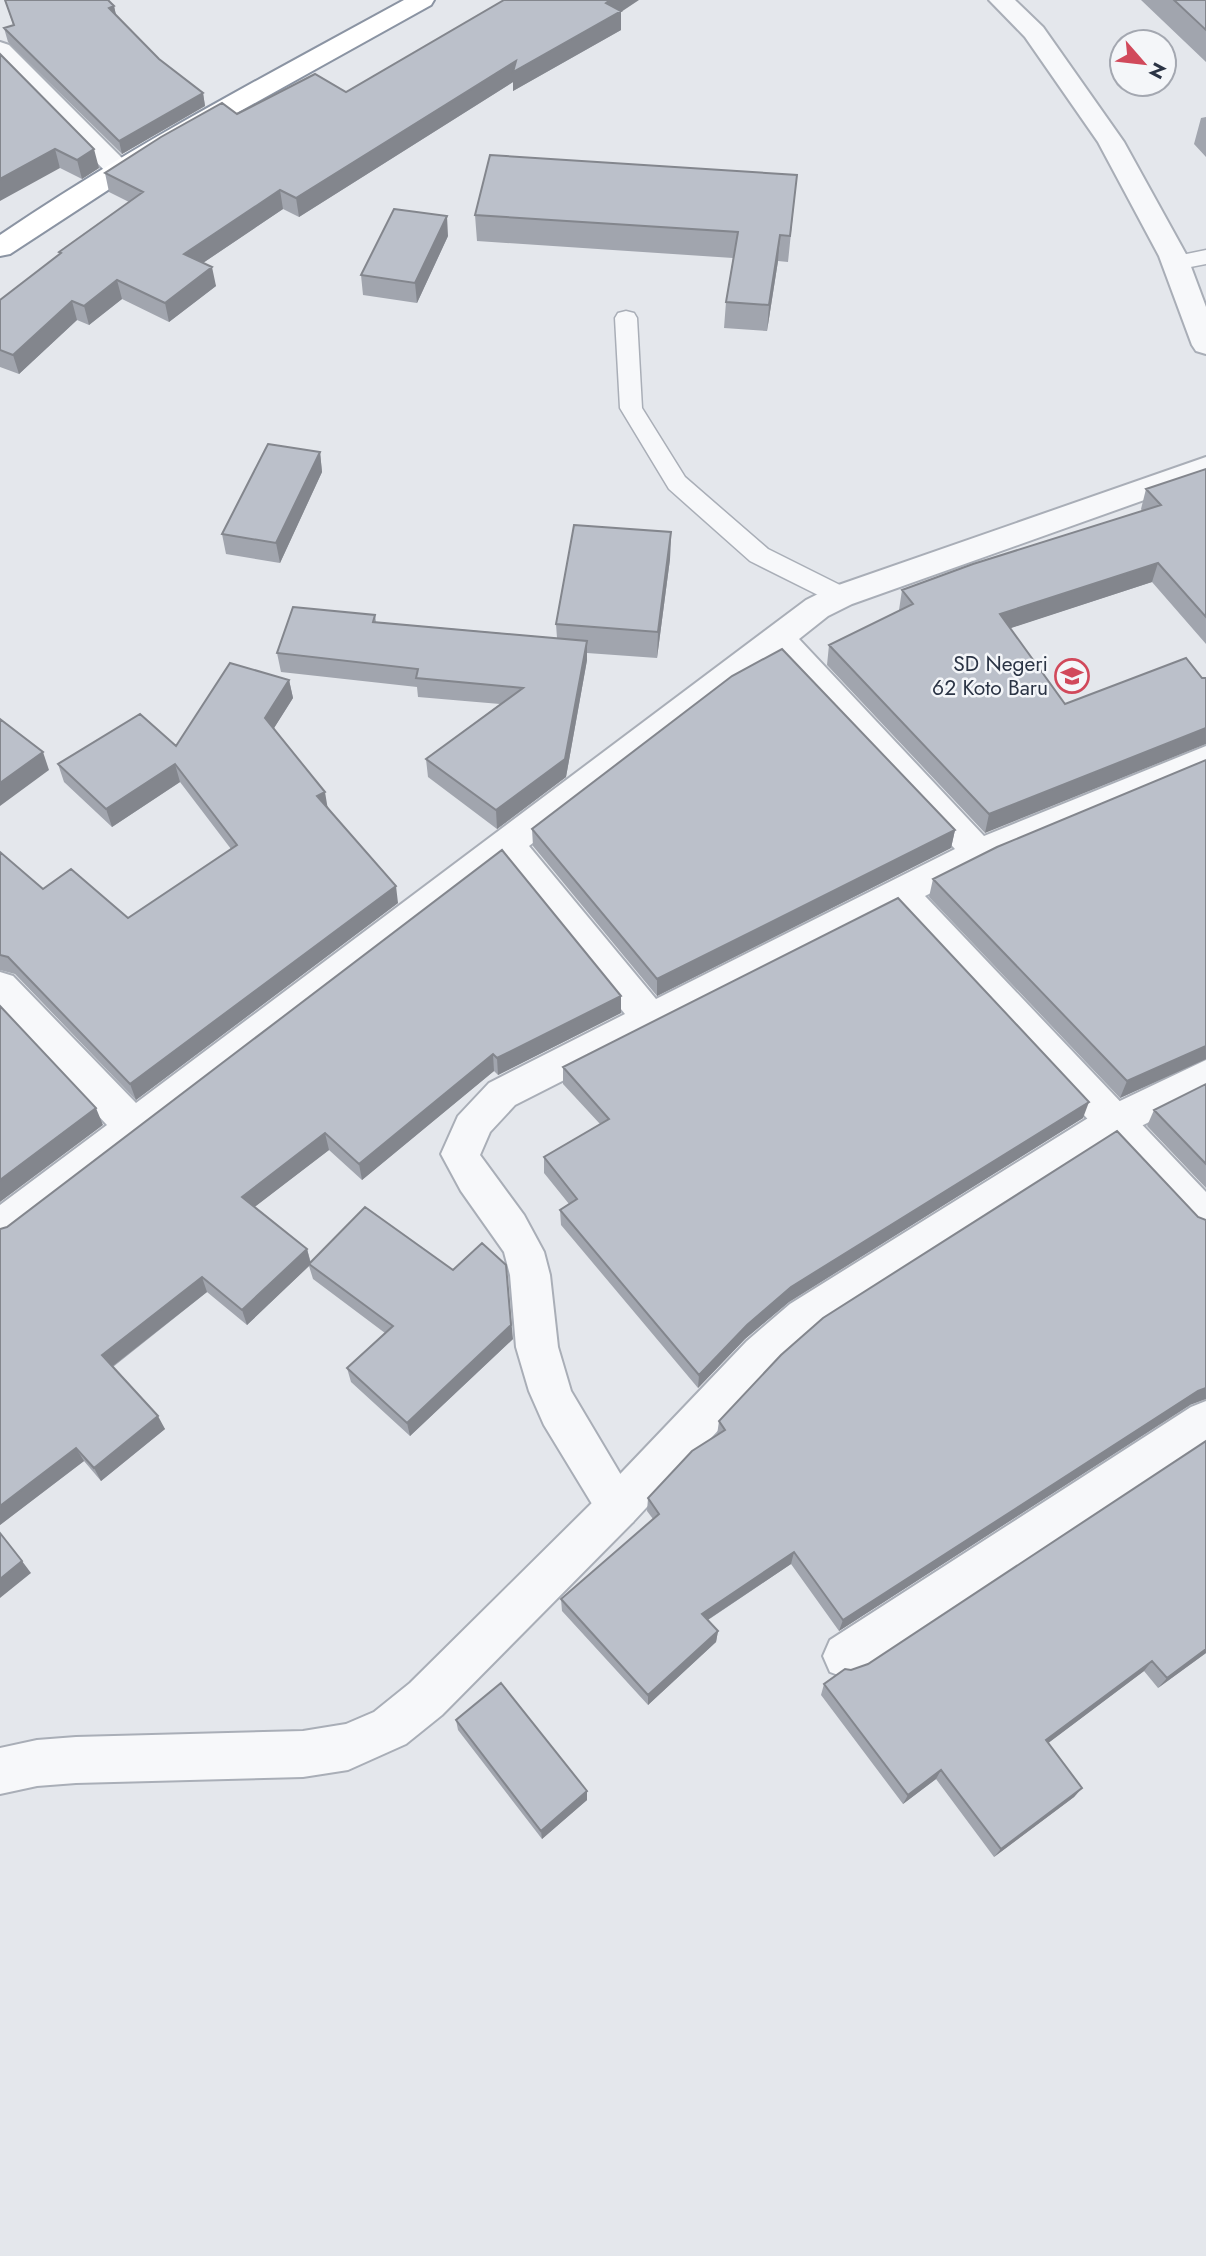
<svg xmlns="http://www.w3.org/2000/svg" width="1206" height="2256" font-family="Jost,sans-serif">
<rect width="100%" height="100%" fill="#e4e7ec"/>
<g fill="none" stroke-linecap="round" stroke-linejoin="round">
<g stroke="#a9aeb7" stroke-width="3">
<path id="service" d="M1206,250V264L1175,270L1167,268L1164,263L1167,258Z
M626,311L634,313L637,318L642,408L685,477L768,549L850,590L853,596L850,602L841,605L832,602L750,561L669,489L620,408L615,318L618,313Z"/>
</g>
<g stroke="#a9aeb7" stroke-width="4">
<path id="minor" d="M0,42L9,45L128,164L132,170L128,176L119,178L110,176L0,64Z
M1206,457V478L852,604L828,616L799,639L984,836L1206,746V773L991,863L925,896L1206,1192V1236L1192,1231L895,912L515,1105L490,1132L480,1155L524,1215L544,1252L550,1275L558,1347L571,1391L640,1507L633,1522L618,1528L603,1522L544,1425L529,1391L516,1347L510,1275L504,1252L461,1191L441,1154L458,1116L489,1083L625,1014L504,865L14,1240L0,1245V1205L107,1125L0,1011V972L13,976L136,1103L806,600L830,588ZM776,656L955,849L656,999L529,846Z
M1206,1401V1445L862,1672L846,1678L830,1672L823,1656L830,1640L1191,1407Z"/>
</g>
<g stroke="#a9aeb7" stroke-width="4">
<path id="tertiary" d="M989,0H1015L1043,27L1124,142L1187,256L1206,307V354L1196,351L1192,345L1159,256L1098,142L1025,37Z
M1206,1060V1094L1129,1132L818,1330L777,1367L633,1522L442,1715L406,1744L348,1770L303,1777L76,1783L37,1786L0,1794V1748L37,1740L76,1737L303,1731L346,1724L374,1712L410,1683L603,1492L747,1341L790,1304L1101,1110Z"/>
</g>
<g stroke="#8b94a3" stroke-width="4">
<path id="trunk" d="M404,0H434L431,5L163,154L10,254L0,256V235C129,147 267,75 404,0Z"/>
</g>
<use href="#service" fill="#f7f8fa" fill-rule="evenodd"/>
<use href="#minor" fill="#f7f8fa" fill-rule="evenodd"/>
<use href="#tertiary" fill="#f7f8fa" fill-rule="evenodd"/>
<use href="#trunk" fill="#fff" fill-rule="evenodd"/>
</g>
<path fill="#a1a5ae" d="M5,0H108L114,6L116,15L159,59L203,93L205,106L122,154L8,42L4,28L13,25Z
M1141,0H1206V62Z
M621,12V30L513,91V82L299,217L283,209L203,263L216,286L169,322L122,299L89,325L77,320L19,374L0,367V300L60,254L59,252L129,202L109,192L105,173L237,114L346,92Z
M0,54L99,168L82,179L60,168Z
M1206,117V157L1194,144L1201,118Z
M797,175L788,262L778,261L767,331L724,328L726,302L733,258L477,241L475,215Z
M448,236L417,303L363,295L361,275Z
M320,452L322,472L280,563L226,554L222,534Z
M1206,469V644L1152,582L1010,628L1065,704L985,833L827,665L829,645L900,611L899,610L902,590L1142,511L1141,509L1146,489Z
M671,532L670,559L657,658L587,653V660L566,777L497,829L428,777L426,759L500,704L418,697L417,687L281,672L277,653L375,615L376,622L557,638L556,624Z
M289,680L293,698L274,728L328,807L398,903L136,1100L15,974L0,970V852L43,889L128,918L231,849L180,782L112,827L64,782L58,764L176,746Z
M532,829L955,830L951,848L657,996L533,846Z
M502,850L621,1013L498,1075L494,1071L362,1180L329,1150L254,1207L307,1249L311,1263L513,1339L410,1436L351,1382L347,1368L385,1333L313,1279L309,1266L247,1325L207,1292L113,1367L165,1429L101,1481L84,1461L0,1525L7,1227Z
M933,879L1206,1059L1120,1098L929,897Z
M563,1067L1083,1118L789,1302L745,1339L698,1388L561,1225L560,1210L569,1204L544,1173V1157L600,1124L563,1084Z
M1206,1084V1188L1147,1126L1154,1110Z
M1198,1217L1190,1405L839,1631L791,1564L708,1620L718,1631L716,1642L648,1705L562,1611L561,1599L653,1519L647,1511L648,1498L717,1435L719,1421Z
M1206,1653L1158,1688L1144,1671L1048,1743L1082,1788L1074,1797L994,1857L936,1779L903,1804L821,1695L824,1684L851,1670L868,1664Z
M456,1720L587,1791V1800L542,1839L458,1730Z"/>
<path fill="#83868d" d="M610,0H639L621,12V30L513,91V82L299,217L296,198Z
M114,6L117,20L109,8Z
M203,93L205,106L122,154L119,141Z
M55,149L60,168L0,201V179Z
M94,149L99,168L82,179L77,160Z
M280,190L283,209L188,273L184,254Z
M447,216L448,236L417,303L415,283Z
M780,235L778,261L767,331L769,305Z
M212,267L216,286L169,322L165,303Z
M117,280L122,299L89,325L84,306Z
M72,301L77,320L19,374L13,355Z
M320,452L322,472L280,563L276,543Z
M671,532L670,559L657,658L658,632Z
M1158,563L1152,582L996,633L1000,614Z
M587,641V660L566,777L497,829L496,810Z
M289,680L293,698L269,736L265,718Z
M1206,728V744L985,833L989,814Z
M43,752L49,770L0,806V783Z
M175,764L180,782L112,827L106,809Z
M325,792L328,810L317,796Z
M955,830L951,848L657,996V979Z
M396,886L398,903L136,1100L130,1084Z
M621,996V1013L498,1075L497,1058Z
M1206,1046V1059L1120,1098L1127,1081Z
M493,1054L494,1071L362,1180L359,1164Z
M1089,1102L1083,1118L789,1302L745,1339L698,1388L699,1375L747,1325L791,1287Z
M96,1108L103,1125L0,1202V1180Z
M325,1133L329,1150L247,1213L242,1197Z
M307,1249L311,1265L309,1264V1266L247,1325L242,1310Z
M506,1265L513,1339L410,1436L407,1423Z
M202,1277L207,1292L109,1369L102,1355Z
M1206,1388V1399L1190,1405L839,1631L843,1620L1198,1391Z
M158,1416L165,1429L101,1481L94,1468Z
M76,1448L84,1461L0,1525V1506Z
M794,1552L791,1564L700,1625L702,1614Z
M22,1561L31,1573L0,1598V1579Z
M718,1631L716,1642L648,1705V1695Z
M1206,1649V1653L1158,1688L1167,1678Z
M1152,1661L1144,1671L1039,1750L1046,1740Z
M941,1770L936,1779L903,1804L908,1795Z
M1082,1788L1074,1797L994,1857L1001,1849Z
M587,1791V1800L542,1839L541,1831Z"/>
<path fill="#bbc0ca" stroke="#83868d" stroke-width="2" d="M5,0H108L114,6L109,8L159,59L203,93L119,141L4,28L14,25Z
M504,0H610L606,3L621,11L513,72L516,61L296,198L280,190L184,254L212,267L165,303L117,280L84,306L72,301L13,355L0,350V300L61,253L59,252L143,192L105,173L161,137L222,103L237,114L315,74L346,92Z
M1174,0H1206V30Z
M0,54L94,149L77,160L55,149L0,179Z
M490,155L797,175L790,236L780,235L769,305L726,302L738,232L475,215Z
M394,209L447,216L415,283L361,275Z
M268,444L320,452L276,543L222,534Z
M1206,469V617L1158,563L1000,614L1065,704L1186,658L1202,678H1206V728L989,814L829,645L913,604L902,590L973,564L1161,505L1146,489Z
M574,525L671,532L658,632L556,624Z
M293,607L375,615L373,622L587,641L565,759L496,810L426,759L523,688L416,678L418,669L277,653Z
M782,649L955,830L657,979L532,829L732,676Z
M230,663L289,680L265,718L325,792L317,796L396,886L130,1084L8,957L0,955V852L43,889L71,869L128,918L237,845L175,764L106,809L58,764L140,714L176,746Z
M0,719L43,752L0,783Z
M1206,760V1046L1127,1081L933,879L997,847Z
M502,850L621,996L497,1058L493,1054L359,1164L325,1133L242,1197L307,1249L242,1310L202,1277L102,1355L158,1416L94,1468L76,1448L0,1506V1229L7,1227Z
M898,898L1089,1102L791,1287L747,1325L699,1375L560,1210L577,1199L544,1157L609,1119L563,1067Z
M0,1006L96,1108L0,1180Z
M1206,1084V1164L1154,1110Z
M1117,1131L1198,1217L1206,1220V1388L1198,1391L843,1620L794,1552L702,1614L718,1631L648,1695L561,1599L659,1514L648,1498L692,1451L725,1430L719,1421L781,1355L823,1318Z
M365,1207L453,1270L482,1243L506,1265L511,1325L407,1423L347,1368L393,1326L309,1264Z
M1206,1441V1649L1167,1678L1152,1661L1046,1740L1082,1788L1001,1849L941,1770L908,1795L824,1684L845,1669L851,1670L868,1664Z
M0,1533L22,1561L0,1579Z
M501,1683L587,1791L541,1831L456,1720Z"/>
<defs>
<g id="school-ring" transform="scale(1.75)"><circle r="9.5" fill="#f4f6f9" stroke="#d1495b" stroke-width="1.5"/><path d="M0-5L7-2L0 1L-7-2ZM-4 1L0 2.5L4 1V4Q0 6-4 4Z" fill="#d1495b"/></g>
</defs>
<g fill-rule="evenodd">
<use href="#school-ring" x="1072" y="676"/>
</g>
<g text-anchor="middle" stroke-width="5" stroke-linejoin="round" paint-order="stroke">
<g font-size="21" fill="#2b3445" stroke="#f4f6f9" text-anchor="end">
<text x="1048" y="671">SD Negeri<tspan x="1048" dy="24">62 Koto Baru</tspan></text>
</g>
</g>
<g transform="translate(1143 63) rotate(118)"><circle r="33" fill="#f4f6f9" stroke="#a4a8b1" stroke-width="2"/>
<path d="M0-5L12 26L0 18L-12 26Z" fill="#d1495b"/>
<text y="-10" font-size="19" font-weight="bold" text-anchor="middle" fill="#2b3445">N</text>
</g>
</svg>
